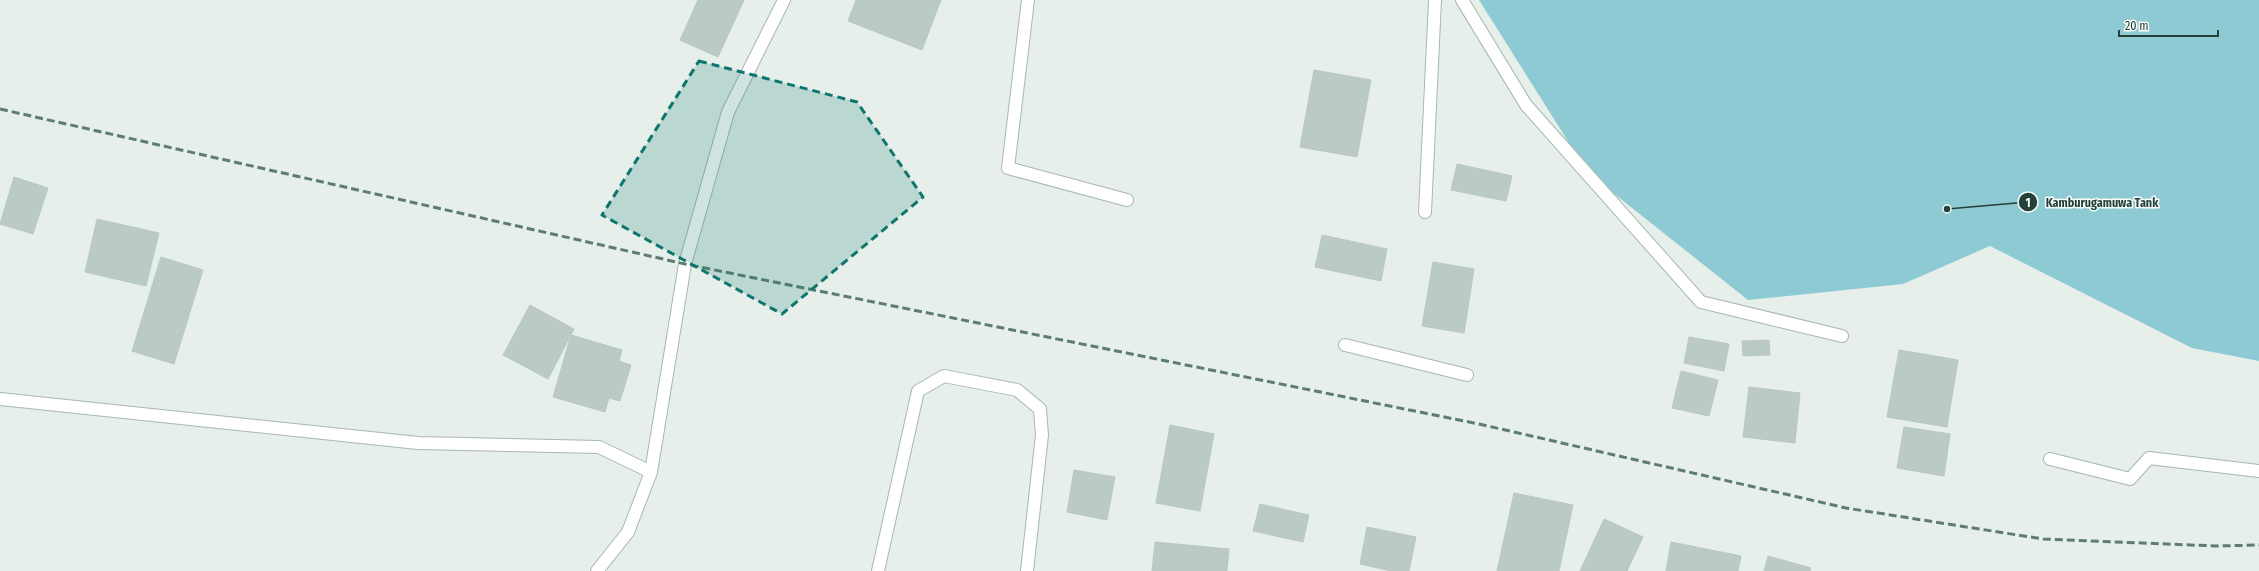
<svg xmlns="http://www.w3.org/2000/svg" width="2259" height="571" font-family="'Fira Sans Condensed',sans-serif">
<rect width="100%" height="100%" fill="#e6efea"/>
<path fill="#8ecad3" d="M1479,0H2259V361L2192,348L1990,246L1903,284L1748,300L1588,173Z"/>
<path fill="#bbcac3" stroke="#b8c9c1" d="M698,0H744L718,57L680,40Z
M856,0H941L922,50L848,21Z
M1314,70L1371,80L1357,157L1300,147Z
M1457,164L1512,176L1506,201L1451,190Z
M14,177L48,188L33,234L0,224Z
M97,219L159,233L146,286L85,272Z
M1322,235L1387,249L1381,281L1315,267Z
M161,257L203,270L174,364L132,351Z
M1433,262L1474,269L1464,333L1422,326Z
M530,305L574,329L548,379L503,355Z
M571,335L622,350L619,361L631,365L620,401L609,398L605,412L553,397Z
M1689,337L1729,344L1724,371L1684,363Z
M1769,340L1770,355L1743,356L1742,341Z
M1899,350L1958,360L1947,427L1887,417Z
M1681,371L1718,380L1709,416L1672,408Z
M1749,387L1800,393L1795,443L1743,437Z
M1170,425L1214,434L1200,511L1156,503Z
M1904,427L1950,434L1944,476L1897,468Z
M1074,470L1115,477L1107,520L1067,512Z
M1514,493L1573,505L1559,571H1497Z
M1260,504L1309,515L1303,542L1253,531Z
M1604,519L1643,537L1627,571H1580Z
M1367,527L1416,537L1409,571H1391L1360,564Z
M1155,542L1229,549L1227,571H1152Z
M1671,542L1741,556L1738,571H1666Z
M1768,556L1811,568L1810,571H1764Z"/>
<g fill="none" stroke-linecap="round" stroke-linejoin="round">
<g stroke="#a8b7b1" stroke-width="14">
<path id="minor" d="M1028,0L1008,168L1127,200
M1462,0L1526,105L1701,302L1842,336
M1425,212L1435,0
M1345,345L1467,375
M0,399L418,443L599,447L651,472
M2050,459L2130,479L2149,458L2259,471
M597,571L628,532L651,472L685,264L728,112L784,0
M878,571L918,391L944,376L1017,390L1040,409L1042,435L1027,571"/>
</g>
<use href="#minor" stroke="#fff" stroke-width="12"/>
<path stroke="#5f7c74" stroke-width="3" stroke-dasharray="8 4" stroke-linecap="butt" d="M0,109L685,264L1479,424L1846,508L2043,539L2216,546L2259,545"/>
</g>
<path fill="#0f766e" fill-opacity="0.2" stroke="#0f766e" stroke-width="3" stroke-dasharray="8 5" stroke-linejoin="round" d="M699,61L857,102L923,197L782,314L602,215Z"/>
<path fill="none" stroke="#244139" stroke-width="1.5" d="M1947 209L2028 202"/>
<g fill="#244139" stroke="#f7fbf9" stroke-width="1.5">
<circle cx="1947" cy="209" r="4"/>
<circle cx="2028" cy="202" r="10"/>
</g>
<g font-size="12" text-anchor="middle" font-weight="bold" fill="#fff">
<text x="2028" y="207">1</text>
</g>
<g font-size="12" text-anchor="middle" font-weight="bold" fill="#244139" stroke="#f7fbf9" stroke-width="3" stroke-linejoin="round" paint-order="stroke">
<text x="2102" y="207">Kamburugamuwa Tank</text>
</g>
<path d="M2119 30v6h99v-6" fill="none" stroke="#244139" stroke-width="2"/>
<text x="2125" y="30" font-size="12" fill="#244139" stroke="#f7fbf9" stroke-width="3" paint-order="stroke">20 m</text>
</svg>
